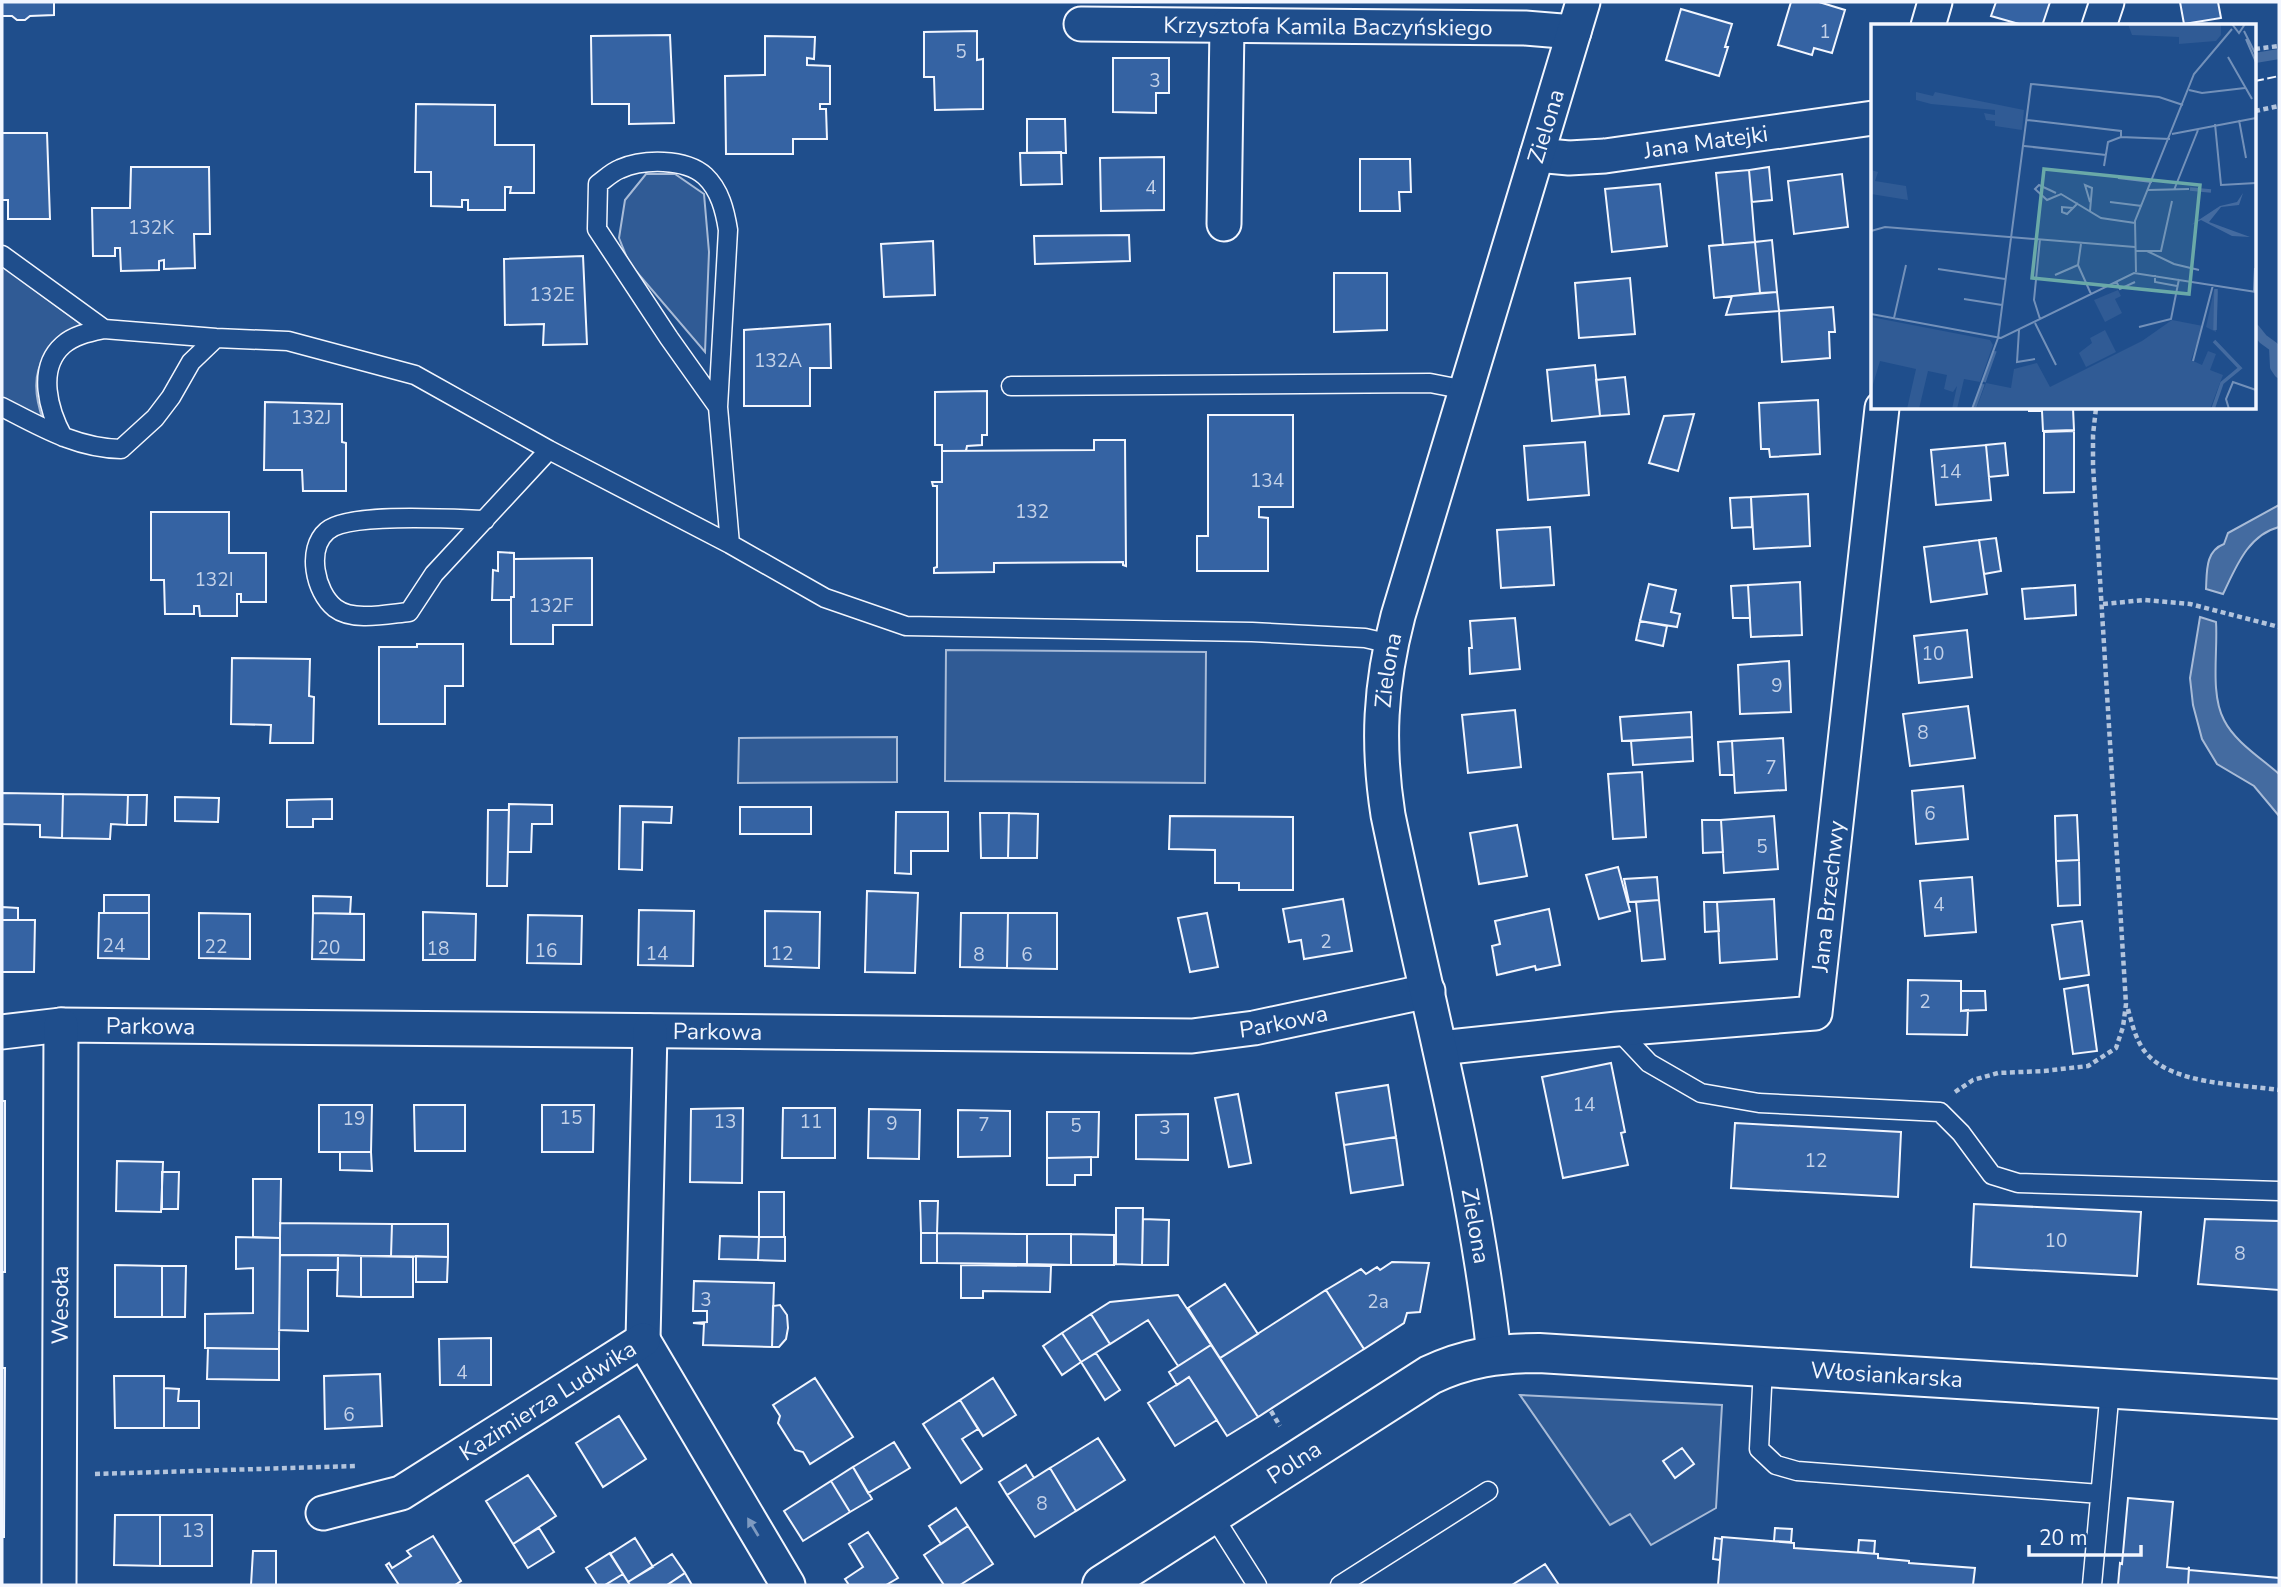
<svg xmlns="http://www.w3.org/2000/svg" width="2281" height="1587" font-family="'Nunito Sans',sans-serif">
<rect width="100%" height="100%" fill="#1f4e8c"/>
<path fill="#305b95" stroke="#a8bbd7" stroke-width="2" d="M646,174H675L704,194L709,252L705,352L629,263L619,238L625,200Z
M2,266L85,327C73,335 55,345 46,356C31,374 36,400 43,420L2,401Z
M946,650L1206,652L1205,783L945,781Z
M897,737V782L738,783L739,738Z
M1520,1395L1722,1405L1716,1508L1651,1545L1630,1514L1610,1525Z"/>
<path fill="#446ba0" stroke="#a8bbd7" stroke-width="2" d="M2279,505V527C2248,535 2236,567 2223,594L2206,589C2207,572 2205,551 2224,544L2228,533Z
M2200,617L2216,622C2218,651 2210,694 2224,720C2235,742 2261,758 2279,774V816L2254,786L2217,764L2202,739L2193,705L2190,678Z"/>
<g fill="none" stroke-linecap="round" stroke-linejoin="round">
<path stroke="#446ba0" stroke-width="10" d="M2255,58L2279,54
M2255,329L2263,339L2274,347L2275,367L2279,373"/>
</g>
<path fill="#3563a3" stroke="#f2f6ff" stroke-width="2" d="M2,2H54V15L30,16L25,20H17L12,16H2Z
M1791,2H1819L1845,10L1832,53L1814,48L1812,55L1778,45Z
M1996,2H2050L2042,26H2026L1991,16Z
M2180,2H2218L2221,18L2184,24Z
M1681,9L1732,24L1725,47H1728L1719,76L1666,60Z
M977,31V60L983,59V109L935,110L934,77H924V32Z
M670,35L674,123L629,124V104H592L591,36Z
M765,36L815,37L814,59L807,58V65L830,66V104H820V109H826L827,139H793V154H726L725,76L765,75Z
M1113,58H1169V93H1156V113L1113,112Z
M416,104L495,105V145H534V193H510L511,187H505V210H468V200H462V207L431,206V172H415Z
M1027,119H1065L1066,153H1027Z
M2,133H47L50,219H8V200H2Z
M1061,152L1062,184L1021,185L1020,153Z
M1164,157V210L1101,211L1100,158Z
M1360,159H1410L1411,192H1399L1400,211H1360Z
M131,167H209L210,234H194L195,268L164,269V260L159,261V270L121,271L120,248H115V256H93L92,208H130Z
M1769,167L1772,200L1752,202L1749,170Z
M1749,170L1755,242L1723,245L1716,173Z
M1842,174L1848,227L1794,234L1788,181Z
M1660,184L1667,246L1612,252L1605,189Z
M1129,235L1130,261L1035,264L1034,236Z
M1772,240L1777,292L1760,293L1755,242Z
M933,241L935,295L884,297L881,244Z
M1755,242L1760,293L1714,298L1709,246Z
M583,256L587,344L543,345L544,324L505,325L504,259Z
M1334,273H1387V330L1334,332Z
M1630,278L1635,334L1579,338L1575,283Z
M1777,292L1779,311L1726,315L1732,296Z
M1833,307L1835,332H1829L1830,358L1782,362L1779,311Z
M830,324L831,368H810V406H744V330Z
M1595,365L1600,416L1552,421L1547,370Z
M1625,377L1629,414L1600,416L1596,380Z
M987,391V435H982V445L967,446L966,451H942V445H935V392Z
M1818,400L1820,454L1770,457L1769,449H1761L1759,403Z
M265,402L342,404V442L346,443V491H303L302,470H264Z
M2029,408H2073L2074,430L2043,431L2042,411H2029Z
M1694,414L1678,471L1649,463L1664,416Z
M1208,415H1293V507H1259V517L1268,518V571H1197V536H1208Z
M2074,431V492L2044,493V432Z
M1094,440H1125L1126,566L1123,565V562L994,563V572L934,573V568L937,567V486H933L932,482H942V451L1094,450Z
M1585,442L1589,495L1528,500L1524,446Z
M2005,443L2008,475L1989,477L1986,445Z
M1986,445L1991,500L1936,505L1931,450Z
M1808,494L1810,546L1754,549L1751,497Z
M1751,497L1752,527L1732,528L1730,498Z
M151,512H229V553H266V602H241V594H237V616H200L199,606H194V614H165L164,580H151Z
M1550,527L1554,585L1501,588L1497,530Z
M1996,538L2001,571L1984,574L1979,540Z
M1979,540L1987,594L1931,602L1924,547Z
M498,552L514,553V597H511V600H492L493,570L498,571Z
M592,558V625H553V644H511V597H514V559Z
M1800,582L1802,635L1751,637L1748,585Z
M1649,584L1676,590L1671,612L1680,614L1677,627L1640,621Z
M1748,585L1750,618H1733L1731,586Z
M2075,585L2076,615L2025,619L2022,589Z
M1515,618L1520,669L1470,674L1469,648H1472L1470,621Z
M1640,621L1667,626L1663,646L1636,640Z
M1967,630L1972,677L1919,683L1914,636Z
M417,644H463V686H445V724H379V647H417Z
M232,658L310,659L309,696L314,697L313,743H270L271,725L231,724Z
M1789,661L1791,712L1740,714L1738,665Z
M1968,706L1975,758L1910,766L1903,714Z
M1515,710L1521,767L1468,773L1462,715Z
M1691,712L1692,737L1622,741L1620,717Z
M1692,737L1693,761L1633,765L1631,741Z
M1783,738L1786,790L1735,793L1732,741Z
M1732,741L1734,775H1720L1718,742Z
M1642,772L1646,837L1613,839L1608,774Z
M1963,786L1968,839L1916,844L1912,791Z
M2,793L63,794L62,838L40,837V825L2,824Z
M63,794L128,795L127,825L111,824L110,839L62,838Z
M128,795H147L146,825H127Z
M175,797L219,798L218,822L175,821Z
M332,799V819H313V827H287V800Z
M509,804L552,805V824H532L531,852H508Z
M620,806L672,807L671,823L643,822L642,870L619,869Z
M740,807H811V834H740Z
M488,810H509L507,886H487Z
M896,812H948V851H911V874L895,873Z
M980,813H1009L1008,858H981Z
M1009,813L1038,814L1037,858H1008Z
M2077,815L2079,860L2056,861L2055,816Z
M1170,816L1293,817V890H1239V883H1215V850L1169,849Z
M1774,816L1778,869L1724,873L1721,820Z
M1702,820H1721L1723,852L1703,853Z
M1517,825L1527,876L1479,884L1470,833Z
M2079,860L2080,905L2058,906L2056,861Z
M1618,867L1630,911L1599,919L1586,875Z
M1657,877L1659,900L1629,902L1624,879Z
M1972,877L1976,932L1925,936L1920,881Z
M867,891L918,893L915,973L865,972Z
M104,895H149V913H104Z
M313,896L351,897L350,914L313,913Z
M1343,899L1352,951L1304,959L1301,940L1289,942L1283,909Z
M1774,899L1777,959L1720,963L1717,902Z
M1659,900L1665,959L1642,961L1636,902Z
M1704,902H1717L1719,931L1705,932Z
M2,907L18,908V920H2Z
M1549,909L1560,965L1536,970L1535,966L1497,975L1492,946L1500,944L1495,921Z
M639,910L694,911L693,966L638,965Z
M765,911L820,912L819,968L765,966Z
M423,912L476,914L475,960H423Z
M99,913H149V959L98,958Z
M199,913L250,914V959L199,958Z
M313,913L364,914V960L312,959Z
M961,913H1008L1007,968L960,967Z
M1008,913H1057V969L1007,968Z
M1207,913L1218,967L1190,972L1178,918Z
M528,915L582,916L581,964L527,963Z
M2,920H35L34,972H2Z
M2082,921L2089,975L2060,979L2052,925Z
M1908,980L1961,981V1011L1968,1010L1967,1035L1907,1034Z
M2088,985L2097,1051L2073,1054L2064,989Z
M1961,991H1985L1986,1010L1961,1011Z
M1611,1063L1625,1132L1621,1133L1628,1165L1563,1178L1542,1077Z
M1388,1085L1396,1137L1344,1145L1336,1093Z
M1238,1094L1251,1163L1229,1167L1215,1098Z
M2,1101H5V1272H2Z
M319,1105H372L371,1152H319Z
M414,1105H465V1151H415Z
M542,1105H594L593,1152H542Z
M743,1108L742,1183L690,1182L691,1109Z
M783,1108H835V1158H782Z
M869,1109L920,1110L919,1159L868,1158Z
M958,1110L1010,1111V1156L958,1157Z
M1047,1112H1099L1098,1157L1047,1158Z
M1188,1114V1160L1136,1159V1115Z
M1735,1123L1901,1132L1898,1197L1731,1188Z
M1396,1137L1403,1185L1351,1193L1344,1145Z
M340,1152H371L372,1171L340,1170Z
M1091,1157V1175H1075V1185H1047V1158Z
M117,1161L163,1162L161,1212L116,1211Z
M162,1172H179L178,1209H162Z
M253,1179H281L280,1238L253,1237Z
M759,1192H784V1237H759Z
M920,1201H938L937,1233H921Z
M1974,1204L2141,1212L2137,1276L1971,1267Z
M1116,1208H1143L1142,1265L1116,1264Z
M1143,1219L1169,1220L1168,1265H1142Z
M2205,1219L2279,1221V1290L2198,1284Z
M280,1223L392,1224L391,1256L280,1255Z
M392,1224H448V1257L391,1256Z
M921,1233H937V1263H921Z
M937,1233L1027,1234V1264L937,1263Z
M1027,1234H1071V1265L1027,1264Z
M1071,1234L1114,1235V1265H1071Z
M720,1236L759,1237L758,1260L719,1259Z
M236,1237L280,1238L279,1349L205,1348V1314L253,1313V1268L236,1269Z
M759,1237H785V1261L758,1260Z
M280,1255H338V1270H308V1331L279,1330Z
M338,1255L361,1256V1297L337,1296Z
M361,1256L413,1257V1297H361Z
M416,1256L448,1257L447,1282H416Z
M1392,1262L1429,1263L1420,1312L1407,1313L1404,1323L1364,1349L1326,1290L1361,1269L1366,1274L1377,1267L1380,1270Z
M115,1265L162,1266V1317H115Z
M961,1265L1051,1266L1050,1292L983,1291V1298H961Z
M162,1266H186L185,1317H162Z
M694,1281L774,1283L772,1347L703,1345L704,1324L693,1323L707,1322V1311H693Z
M1225,1284L1258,1334L1220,1358L1188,1308Z
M1326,1290L1364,1349L1258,1417L1220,1358Z
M1178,1295L1211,1345L1178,1366L1148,1320L1110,1344L1091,1314L1110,1302Z
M780,1305L787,1315L788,1328L786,1339L779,1347H772L773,1306Z
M1091,1314L1110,1344L1081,1362L1062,1333Z
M1062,1333L1081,1362L1062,1375L1043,1346Z
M491,1338V1385H440L439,1339Z
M1211,1345L1258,1417L1227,1436L1189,1377L1177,1385L1169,1372Z
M208,1348L279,1349V1380L207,1379Z
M1096,1353L1120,1390L1105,1400L1081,1362Z
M2,1368H5L4,1537H2Z
M380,1374L382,1426L325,1429L324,1376Z
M114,1376H164V1428H115Z
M1189,1377L1217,1420L1175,1446L1148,1403Z
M815,1378L853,1437L810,1464L803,1452L795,1450L778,1423L780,1416L773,1405Z
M993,1378L1016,1415L983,1436L960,1400Z
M164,1388L179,1389L178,1401H199V1428H164Z
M960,1400L978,1429L962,1439L982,1469L961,1483L923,1424Z
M619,1416L646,1459L603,1487L576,1443Z
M1098,1438L1125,1480L1076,1511L1050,1468Z
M894,1442L910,1468L868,1493L853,1467Z
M1682,1448L1694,1464L1675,1478L1663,1461Z
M1026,1465L1034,1478L1007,1495L999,1482Z
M853,1467L872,1499L850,1512L831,1481Z
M1050,1468L1076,1511L1035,1537L1007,1495Z
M528,1475L556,1516L513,1544L486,1501Z
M831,1481L850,1512L803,1541L784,1511Z
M2128,1498L2173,1502L2167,1567L2188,1569L2189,1567L2188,1585H2118L2120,1563L2122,1564Z
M956,1508L968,1526L941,1544L929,1526Z
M115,1515H160V1566L114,1565Z
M160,1515H212V1566H160Z
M968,1526L993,1564L960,1585H944L924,1555Z
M539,1528L554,1552L528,1568L513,1544Z
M1775,1528L1792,1529L1791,1542L1774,1541Z
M868,1532L898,1578L886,1585H849L845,1579L863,1567L849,1544Z
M433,1536L461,1581L455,1585H399L386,1565L389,1563L392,1568L411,1556L407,1551Z
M1722,1537L1794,1543V1548L1878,1554V1558L1909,1561V1563L1975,1568L1973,1585H1718Z
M635,1538L653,1567L628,1582L610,1554Z
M1715,1538L1722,1539L1720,1560L1713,1559Z
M1859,1540L1875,1541L1874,1554L1858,1552Z
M253,1551H276V1585H251Z
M610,1553L623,1574L605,1585H597L586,1568Z
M672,1554L685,1573L667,1585H630L628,1582Z
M1545,1564L1559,1585H1512Z
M2189,1570L2279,1578V1585H2188Z
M685,1573L692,1585H667Z
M623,1574L630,1585H605Z"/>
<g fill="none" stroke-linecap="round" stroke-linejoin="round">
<g stroke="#f2f6ff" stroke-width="21">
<path id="service" d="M2,255L104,329L216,338L288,341L415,375L549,450L730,544L825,598L906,626L1252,632L1365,638L1391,644
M1011,386L1430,383L1466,390
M2,407C41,427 76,448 121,449L155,418L171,397L191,362L216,338
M718,407L669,338L597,229L598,184C605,179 612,172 620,169C643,159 685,158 705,176C720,190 725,211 728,230L718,407L730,544
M63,437C49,411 36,369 63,345C74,335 90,332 104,329
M485,520C453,519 348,512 327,531C306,549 315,592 335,608C353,622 388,614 409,612L434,574L549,450
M1617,1029L1649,1063L1701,1093L1759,1103L1940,1112L1961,1133L1992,1175L2018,1183L2279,1191
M1763,1367L1759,1449L1776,1465L1797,1471L2100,1494
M1212,1514L1257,1585
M1340,1585L1488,1491
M2092,1585L2110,1389"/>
</g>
<g stroke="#f2f6ff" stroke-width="37">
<g id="minor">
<path id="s1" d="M1081,24L1525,28L1574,32"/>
<path d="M1928,26L1935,2"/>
<path d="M2099,26L2107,2"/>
<path id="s2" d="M1537,155L1569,158L1605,156L1873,118"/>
<path d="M1224,224L1227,26"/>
<path id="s3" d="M2,1032L61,1025L1192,1036L1254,1028L1428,991"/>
<path id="s4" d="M1440,1048L1617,1029L1815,1013L1882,408"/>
<path d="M643,1340L650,1031"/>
<path d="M643,1340L788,1585"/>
<path id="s5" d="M1494,1354C1474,1172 1425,994 1388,815C1377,744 1380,685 1398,616L1583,2"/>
<path id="s6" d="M323,1513L401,1493L643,1340"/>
<path id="s7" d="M59,1585L61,1025"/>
</g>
</g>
<g stroke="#f2f6ff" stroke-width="42">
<g id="tertiary">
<path id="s8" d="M1102,1585L1430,1375C1466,1358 1499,1353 1539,1353L2279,1399"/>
</g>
</g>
<path stroke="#b3c4dc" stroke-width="4.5" stroke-dasharray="5 3.5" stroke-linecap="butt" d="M2255,49L2279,46
M2255,111L2279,106
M2103,604L2145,600L2190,604L2279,627
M2128,1009C2132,1024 2136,1041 2146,1053C2173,1085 2239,1084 2279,1090
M1955,1092L1973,1080L1998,1073L2044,1071L2088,1066L2116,1048L2123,1027L2126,1004L2093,465V435L2096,408
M1271,1411L1280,1426
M95,1474L355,1466"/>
<use href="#service" stroke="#1f4e8c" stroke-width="18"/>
<use href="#minor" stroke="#1f4e8c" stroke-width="33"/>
<use href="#tertiary" stroke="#1f4e8c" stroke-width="38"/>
<path stroke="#f2f6ff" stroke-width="2" stroke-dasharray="9 3.5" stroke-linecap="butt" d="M2255,81L2279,76"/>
</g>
<defs><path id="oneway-solid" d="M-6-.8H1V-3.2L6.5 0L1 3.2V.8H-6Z" transform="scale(1.75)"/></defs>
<use fill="#7e9ac0" href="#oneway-solid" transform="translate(753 1527) rotate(-121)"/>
<g text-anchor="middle" stroke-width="5" stroke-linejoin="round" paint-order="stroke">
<g font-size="19" fill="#c3d1e8">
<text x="1825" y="38">1</text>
<text x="961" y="58">5</text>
<text x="1155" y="87">3</text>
<text x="1151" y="194">4</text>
<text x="151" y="234">132K</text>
<text x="552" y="301">132E</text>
<text x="778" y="367">132A</text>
<text x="311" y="424">132J</text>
<text x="1950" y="478">14</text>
<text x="1267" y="487">134</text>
<text x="1032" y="518">132</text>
<text x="214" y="586">132I</text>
<text x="551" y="612">132F</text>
<text x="1933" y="660">10</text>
<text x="1777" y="692">9</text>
<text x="1923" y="739">8</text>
<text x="1771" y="774">7</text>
<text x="1930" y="820">6</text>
<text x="1762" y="853">5</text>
<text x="1939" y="911">4</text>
<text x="1326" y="948">2</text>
<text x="114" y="952">24</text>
<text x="216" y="953">22</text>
<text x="329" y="954">20</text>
<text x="438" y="955">18</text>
<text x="546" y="957">16</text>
<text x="657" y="960">14</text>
<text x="782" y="960">12</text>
<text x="979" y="961">8</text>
<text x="1027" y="961">6</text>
<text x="1925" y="1008">2</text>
<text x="1584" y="1111">14</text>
<text x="571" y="1124">15</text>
<text x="354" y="1125">19</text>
<text x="725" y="1128">13</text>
<text x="811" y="1128">11</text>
<text x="892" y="1130">9</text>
<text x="984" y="1131">7</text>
<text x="1076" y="1132">5</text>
<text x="1165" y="1134">3</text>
<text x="1816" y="1167">12</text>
<text x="2056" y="1247">10</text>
<text x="2240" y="1260">8</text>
<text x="706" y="1306">3</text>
<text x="1378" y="1308">2a</text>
<text x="462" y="1379">4</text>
<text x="349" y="1421">6</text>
<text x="1042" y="1510">8</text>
<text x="193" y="1537">13</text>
</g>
<g font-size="23" fill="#f2f6ff" stroke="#1f4e8c">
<text dy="8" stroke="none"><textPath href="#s1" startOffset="247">Krzysztofa Kamila Baczyńskiego</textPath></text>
<text dy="8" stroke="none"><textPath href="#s5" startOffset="1262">Zielona</textPath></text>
<text dy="8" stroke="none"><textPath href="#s2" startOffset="170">Jana Matejki</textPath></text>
<text dy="8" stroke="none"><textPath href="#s5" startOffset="695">Zielona</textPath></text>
<text dy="8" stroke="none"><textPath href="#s4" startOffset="494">Jana Brzechwy</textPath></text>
<text dy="8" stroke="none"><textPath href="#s3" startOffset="1283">Parkowa</textPath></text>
<text dy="8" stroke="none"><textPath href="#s3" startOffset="149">Parkowa</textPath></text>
<text dy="8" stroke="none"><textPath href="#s3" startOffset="716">Parkowa</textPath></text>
<text transform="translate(1476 1226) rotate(80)" y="8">Zielona</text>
<text dy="8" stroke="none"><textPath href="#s7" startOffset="280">Wesoła</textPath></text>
<text dy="8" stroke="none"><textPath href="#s8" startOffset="850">Włosiankarska</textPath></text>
<text dy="8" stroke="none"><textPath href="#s6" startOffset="254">Kazimierza Ludwika</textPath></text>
<text dy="8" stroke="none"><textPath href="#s8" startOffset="228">Polna</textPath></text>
</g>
</g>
<g transform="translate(1871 24)">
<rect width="385" height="385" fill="#1f4e8c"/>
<path d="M257,0H350V11L345,17L308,20V13L261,11ZM45,68L62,72L64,68L153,86L151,106L124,102V97L115,96L113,89L124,91V86L60,80L45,76ZM0,146L7,148L4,157L35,162L37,176L0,170ZM247,266L250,272L244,275L251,289L234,298L223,276ZM343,266L347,267L345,308L335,303ZM0,293L119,316L122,321L109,358L93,355L86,385H81L86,362L82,368L73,365L76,351L57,347L48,385H36L45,345L9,337L0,367ZM301,296L332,302L320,336L331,341L337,327L345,330L339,346L352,351L339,385H105L115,359L140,364L143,345L166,339L179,363L271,317ZM234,306L245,328L215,343L208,329L221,319L219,314Z" fill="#305b95"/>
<path d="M372,169L368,181L350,183L338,198L379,213L361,212L330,196L320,201L349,182L366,178Z" fill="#446ba0"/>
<path fill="none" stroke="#446ba0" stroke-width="3.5" d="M319,165L340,167M344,306L345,265M113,358L124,327M103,385L112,360M342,385L351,359L369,344L343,317"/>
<path fill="none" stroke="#7391ba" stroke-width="2" d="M361,0L368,9L374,0M373,7L385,31M375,15L385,38M357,33L381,75M318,66L331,69L374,64M156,96L250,107V113L299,115M368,96L375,134M344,100L350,161L385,159M301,110L385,94M153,122L235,131M233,142L237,118L250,113M247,154L281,158M277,166L318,165M303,166L327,106M185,169L168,161L164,165L176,176L190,170L230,194L264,199M239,178L271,182M202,184L191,183V188L196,190L207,179M219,187L221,164L214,161L219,178M0,207L14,203L264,223M264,227H290L301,177M276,227L303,240L328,246M207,241L220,270M207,241L210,220M67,245L134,255M265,248L264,197L323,50L361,5M184,251L207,241M284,251V258L306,262M245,257L249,265L264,258M383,267L384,244M93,275L131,281M0,290L130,314L263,249L385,268M23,294L35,241M169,295L163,276L169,215M164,299L185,341M268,303L300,295L308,255M148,306L146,338L164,335M322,337L342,261M101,385L127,314L160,60L288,73L312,81M358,385L355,375L362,358L385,366"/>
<path fill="#6aa9a8" fill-opacity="0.15" stroke="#6aa9a8" stroke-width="3.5" d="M173,145L329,161L318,270L161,254Z"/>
<rect width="385" height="385" fill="none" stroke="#f2f6ff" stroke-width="3.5"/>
</g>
<rect width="2281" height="1587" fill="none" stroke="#f2f6ff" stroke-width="7"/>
<path d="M2029 1545v10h112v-10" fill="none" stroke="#f2f6ff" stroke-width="3.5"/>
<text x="2039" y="1545" font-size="21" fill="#f2f6ff" stroke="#1f4e8c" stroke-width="5" paint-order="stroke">20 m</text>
</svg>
